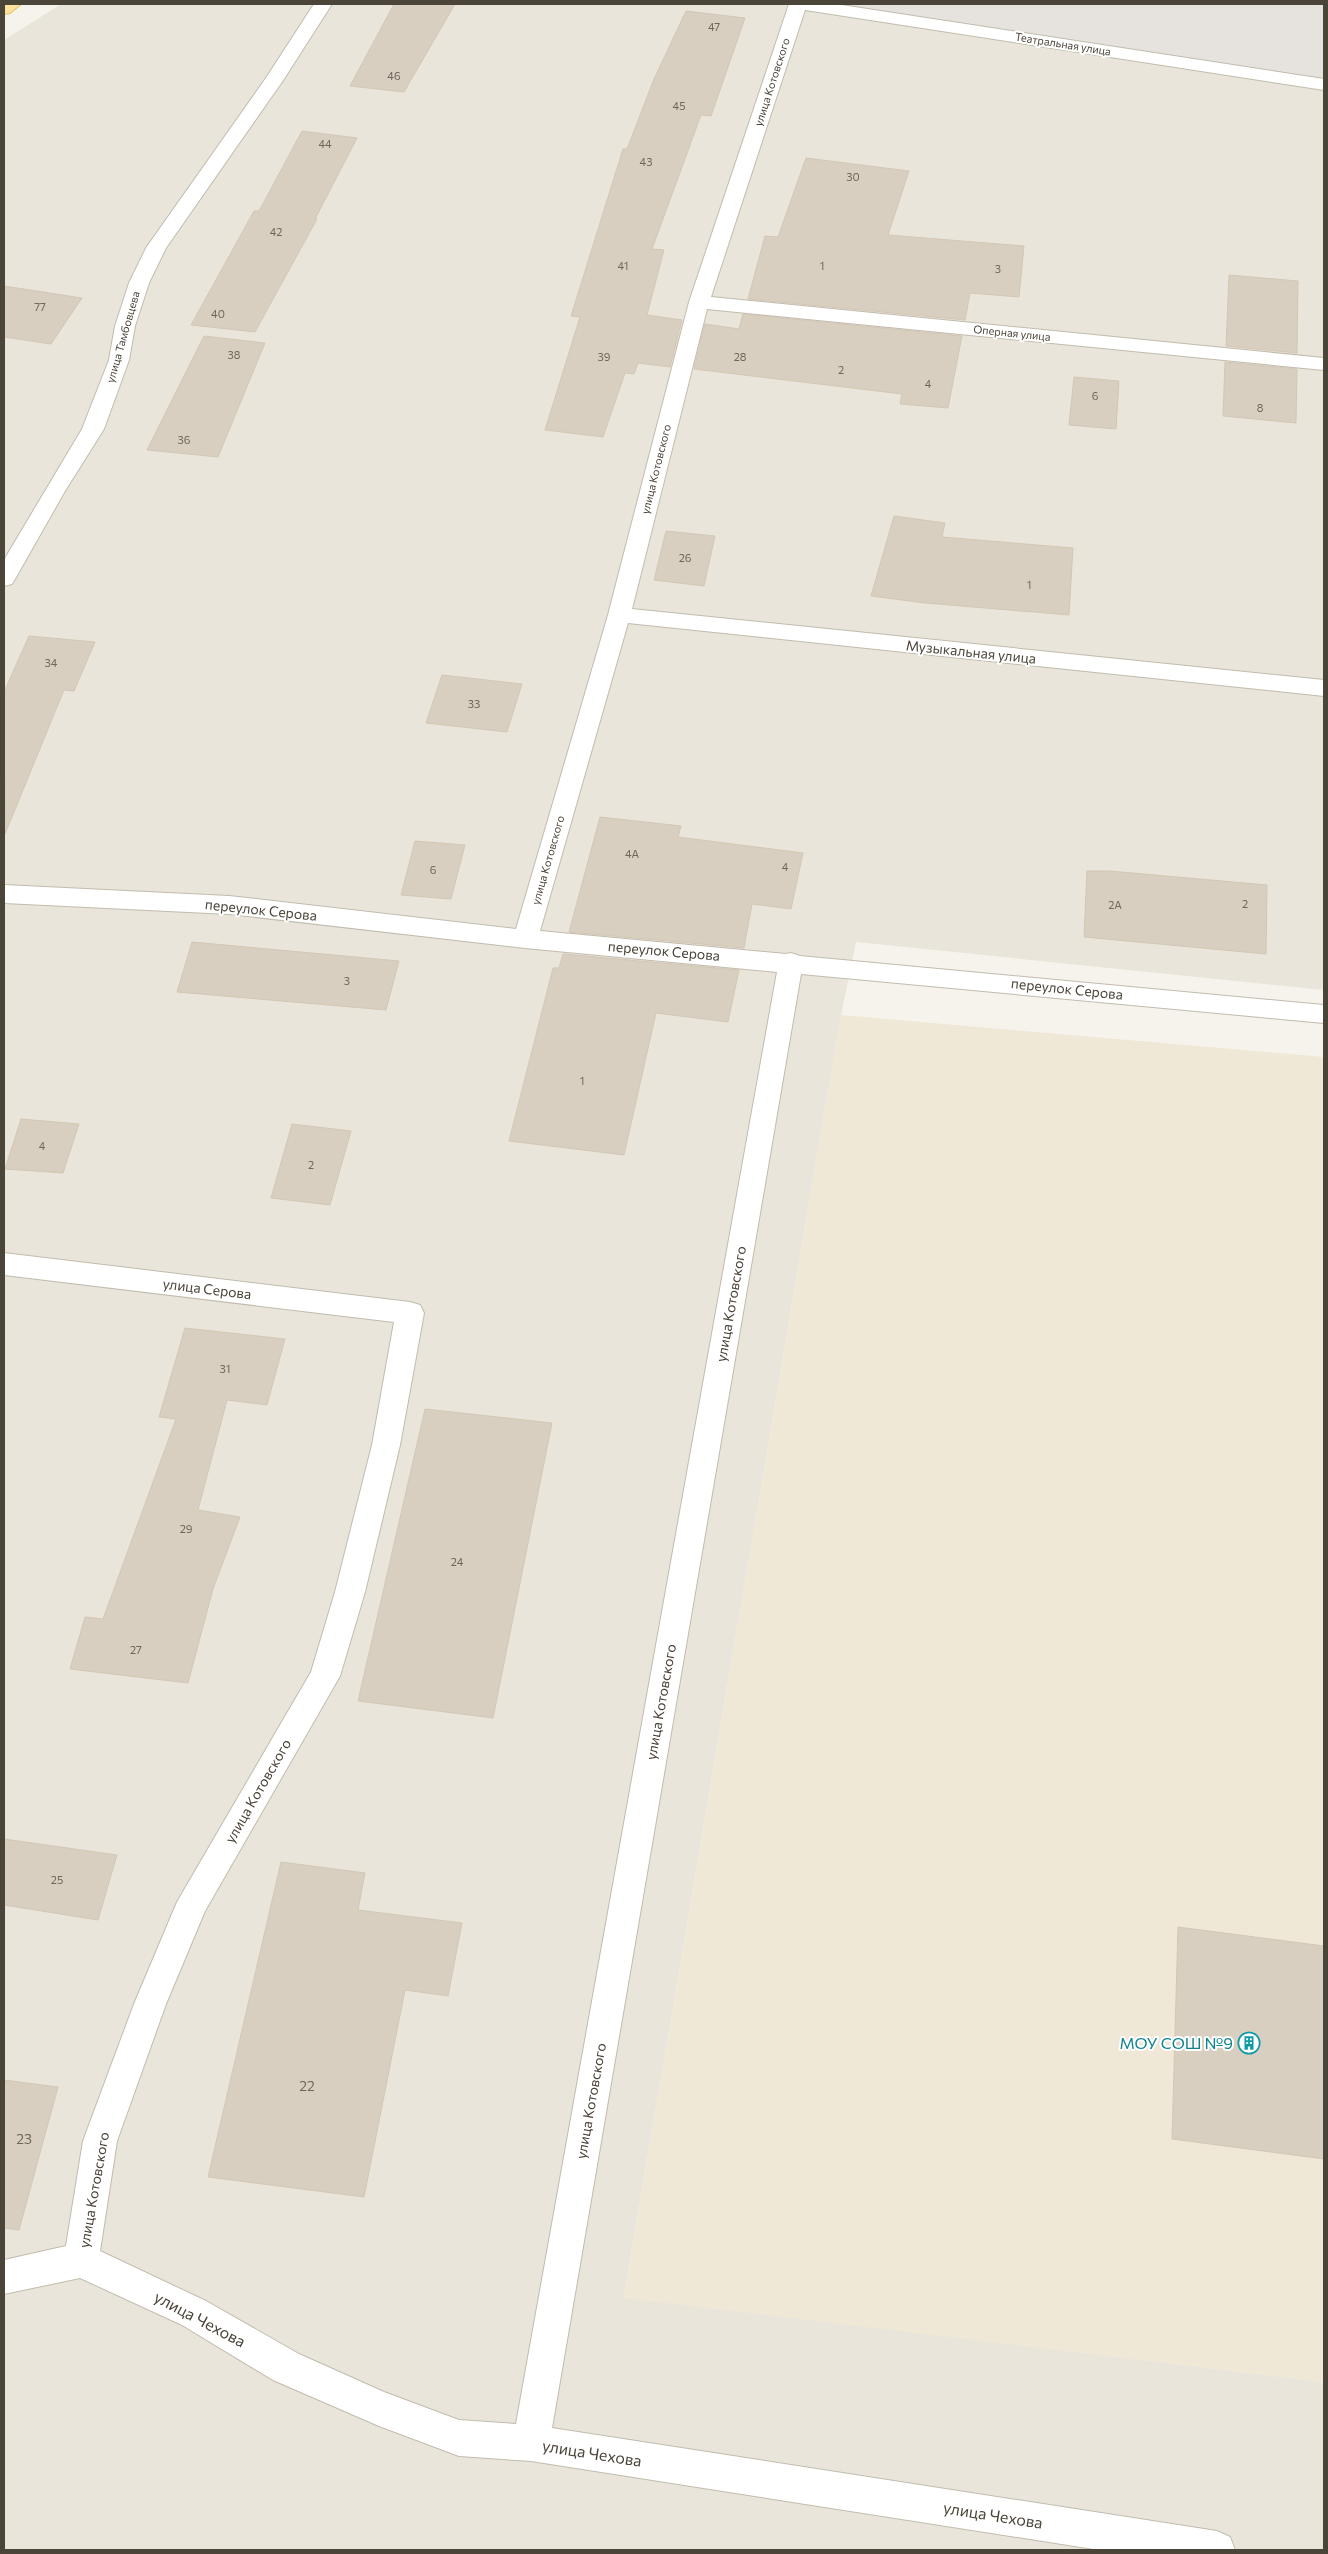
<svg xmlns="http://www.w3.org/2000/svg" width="1328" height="2554" font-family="Commissioner,sans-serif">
<rect width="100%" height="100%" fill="#f6f3ec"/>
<path fill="#eae5da" d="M61,4H818L1324,83V990L856,942L841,1015L624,2297L1324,2382V2550H4V40Z"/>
<path fill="#e6e2dd" d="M819,4H1324V83Z"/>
<path fill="#efe8d6" d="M841,1015L1324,1057V2382L624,2298Z"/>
<path fill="#d8cfc1" stroke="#d3c7b4" d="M394,4H455L404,92L350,86Z
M686,11L745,18L711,116L701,115L652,249L664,250L647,315L682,320L670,367L638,363L634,374L625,373L603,437L545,430L580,317L571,316L623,149H627L654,79Z
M302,131L357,138L315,219H317L255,332L191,325L254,211H259Z
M806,158L909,171L888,235L1024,246L1019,297L970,293L965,320L748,299L765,236L778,237Z
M1229,275L1298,281L1297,353L1226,346Z
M4,286L82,298L51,344L4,337Z
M743,314L962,336L948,408L900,404L902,394L694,369L705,324L739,329Z
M204,336L265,343L218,457L147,450Z
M1225,362L1297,369L1296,423L1223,416Z
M1074,377L1119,381L1116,429L1069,425Z
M894,516L945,523L942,537L1073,548L1069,615L925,603L871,596Z
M666,531L715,536L704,586L654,580Z
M29,636L95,642L74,691L64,690L5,834L4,692Z
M442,675L522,684L507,732L426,723Z
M600,817L681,826L678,837L803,853L791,909L752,904L744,948L569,932Z
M415,841L465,845L451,899L401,895Z
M1087,871H1110L1267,885L1266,954L1084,937Z
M192,942L399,961L386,1010L177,992Z
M563,954L739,970L728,1022L656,1013L624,1155L509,1141L553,968H559Z
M21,1119L79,1124L63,1173L5,1169Z
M292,1124L351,1131L330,1205L271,1198Z
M185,1328L285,1339L267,1405L227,1400L198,1510L240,1517L213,1589L188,1683L70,1669L85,1617L103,1619L176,1419L159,1417Z
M425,1409L552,1423L493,1718L358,1701Z
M4,1839L117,1855L98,1920L4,1905Z
M281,1862L365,1873L358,1910L462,1923L448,1996L405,1990L364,2197L208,2177Z
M1178,1927L1324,1946V2159L1172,2139Z
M4,2080L58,2087L19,2230L4,2228Z"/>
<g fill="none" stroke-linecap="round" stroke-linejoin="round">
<g stroke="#c2bbae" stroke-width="2">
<path id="minor" d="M314,4H332L284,79L166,248L149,283L135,326L129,360L104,429L65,491L15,579L12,584L4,586V560L82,429L109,360L115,326L129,283L146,248L266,78Z
M789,4H835L1324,79V90L805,10L711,297L1324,358V370L707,309L632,609L1324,680V696L628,623L540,931L786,954L791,953L800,956L1324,1005V1023L801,974L552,2428L1217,2531L1230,2537L1235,2550H1100L531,2461L459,2456L379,2426L273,2380L182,2325L80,2278L4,2294V2260L66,2246L83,2141L134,2004L177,1902L311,1672L335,1592L372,1445L394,1322L4,1275V1253L410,1302L420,1305L424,1313L400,1445L365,1592L340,1676L205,1911L166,2004L117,2141L100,2251L206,2301L299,2354L384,2392L459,2420L516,2424L777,972L525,948L229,914L4,903V885L229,896L516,929L608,615L689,302Z"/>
</g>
<g stroke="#e6c16a" stroke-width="2">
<path id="primary" d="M4,4H21L10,13L4,14Z"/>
</g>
<use href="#minor" fill="#fff" fill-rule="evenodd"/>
<use href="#primary" fill="#ffe39c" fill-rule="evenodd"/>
</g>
<defs>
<g id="building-ring" transform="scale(1.125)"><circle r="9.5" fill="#fff" stroke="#0f9aa8" stroke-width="1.5"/><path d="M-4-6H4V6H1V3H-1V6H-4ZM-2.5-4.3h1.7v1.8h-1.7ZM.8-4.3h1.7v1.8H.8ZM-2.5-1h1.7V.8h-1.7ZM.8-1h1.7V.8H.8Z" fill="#0f9aa8"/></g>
</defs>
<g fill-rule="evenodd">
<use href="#building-ring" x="1249" y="2043"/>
</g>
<g text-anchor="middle" stroke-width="4" stroke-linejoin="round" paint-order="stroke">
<g font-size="11" fill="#6e675b">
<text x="714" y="31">47</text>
<text x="394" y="80">46</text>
<text x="679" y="110">45</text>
<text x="325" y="148">44</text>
<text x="646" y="166">43</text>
<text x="853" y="181">30</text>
<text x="276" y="236">42</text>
<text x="623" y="270">41</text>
<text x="822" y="270">1</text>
<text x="998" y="273">3</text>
<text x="40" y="311">77</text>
<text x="218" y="318">40</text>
<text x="234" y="359">38</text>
<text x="604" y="361">39</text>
<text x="740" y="361">28</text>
<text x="841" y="374">2</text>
<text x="928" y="388">4</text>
<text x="1095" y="400">6</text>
<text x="1260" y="412">8</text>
<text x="184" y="444">36</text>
<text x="685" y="562">26</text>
<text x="1029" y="589">1</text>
<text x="51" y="667">34</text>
<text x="474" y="708">33</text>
<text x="632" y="858">4А</text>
<text x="785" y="871">4</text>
<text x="433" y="874">6</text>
<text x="1245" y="908">2</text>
<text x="1115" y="909">2А</text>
<text x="347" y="985">3</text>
<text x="582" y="1085">1</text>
<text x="42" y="1150">4</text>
<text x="311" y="1169">2</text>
<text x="225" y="1373">31</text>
<text x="186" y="1533">29</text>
<text x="457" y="1566">24</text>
<text x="136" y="1654">27</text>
<text x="57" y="1884">25</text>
</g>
<g font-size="11" fill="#4b4439" stroke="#fff">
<text transform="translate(1063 44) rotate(9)" y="4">Театральная улица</text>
<text transform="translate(772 82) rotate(-72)" y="4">улица Котовского</text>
<text transform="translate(1012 333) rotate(6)" y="4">Оперная улица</text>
<text transform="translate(123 337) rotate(-74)" y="4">улица Тамбовцева</text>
<text transform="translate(656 469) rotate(-76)" y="4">улица Котовского</text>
<text transform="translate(548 860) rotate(-74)" y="4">улица Котовского</text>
</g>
<g font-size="14" fill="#4b4439" stroke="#fff">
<text transform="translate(971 652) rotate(6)" y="5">Музыкальная улица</text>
<text transform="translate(261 910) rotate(6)" y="5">переулок Серова</text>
<text transform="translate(664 951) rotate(5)" y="5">переулок Серова</text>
<text transform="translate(1067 989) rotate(6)" y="5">переулок Серова</text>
<text transform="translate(207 1289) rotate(7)" y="5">улица Серова</text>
<text transform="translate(731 1304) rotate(-80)" y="5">улица Котовского</text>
<text transform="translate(661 1702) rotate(-80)" y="5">улица Котовского</text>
<text transform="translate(258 1791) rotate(-60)" y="5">улица Котовского</text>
<text transform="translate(591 2101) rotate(-80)" y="5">улица Котовского</text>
<text transform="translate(94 2190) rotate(-80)" y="5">улица Котовского</text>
</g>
<g font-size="14" fill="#6e675b">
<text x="307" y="2091">22</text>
<text x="24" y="2144">23</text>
</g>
<g font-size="16" fill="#0d838f" stroke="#fff" text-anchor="end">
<text x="1233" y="2049">МОУ СОШ №9</text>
</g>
<g font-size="16" fill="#4b4439" stroke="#fff">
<text transform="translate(200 2319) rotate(28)" y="6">улица Чехова</text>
<text transform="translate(592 2453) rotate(9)" y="6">улица Чехова</text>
<text transform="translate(993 2515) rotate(9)" y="6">улица Чехова</text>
</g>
</g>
<rect width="1328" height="2554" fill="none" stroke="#4b4439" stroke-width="10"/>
</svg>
